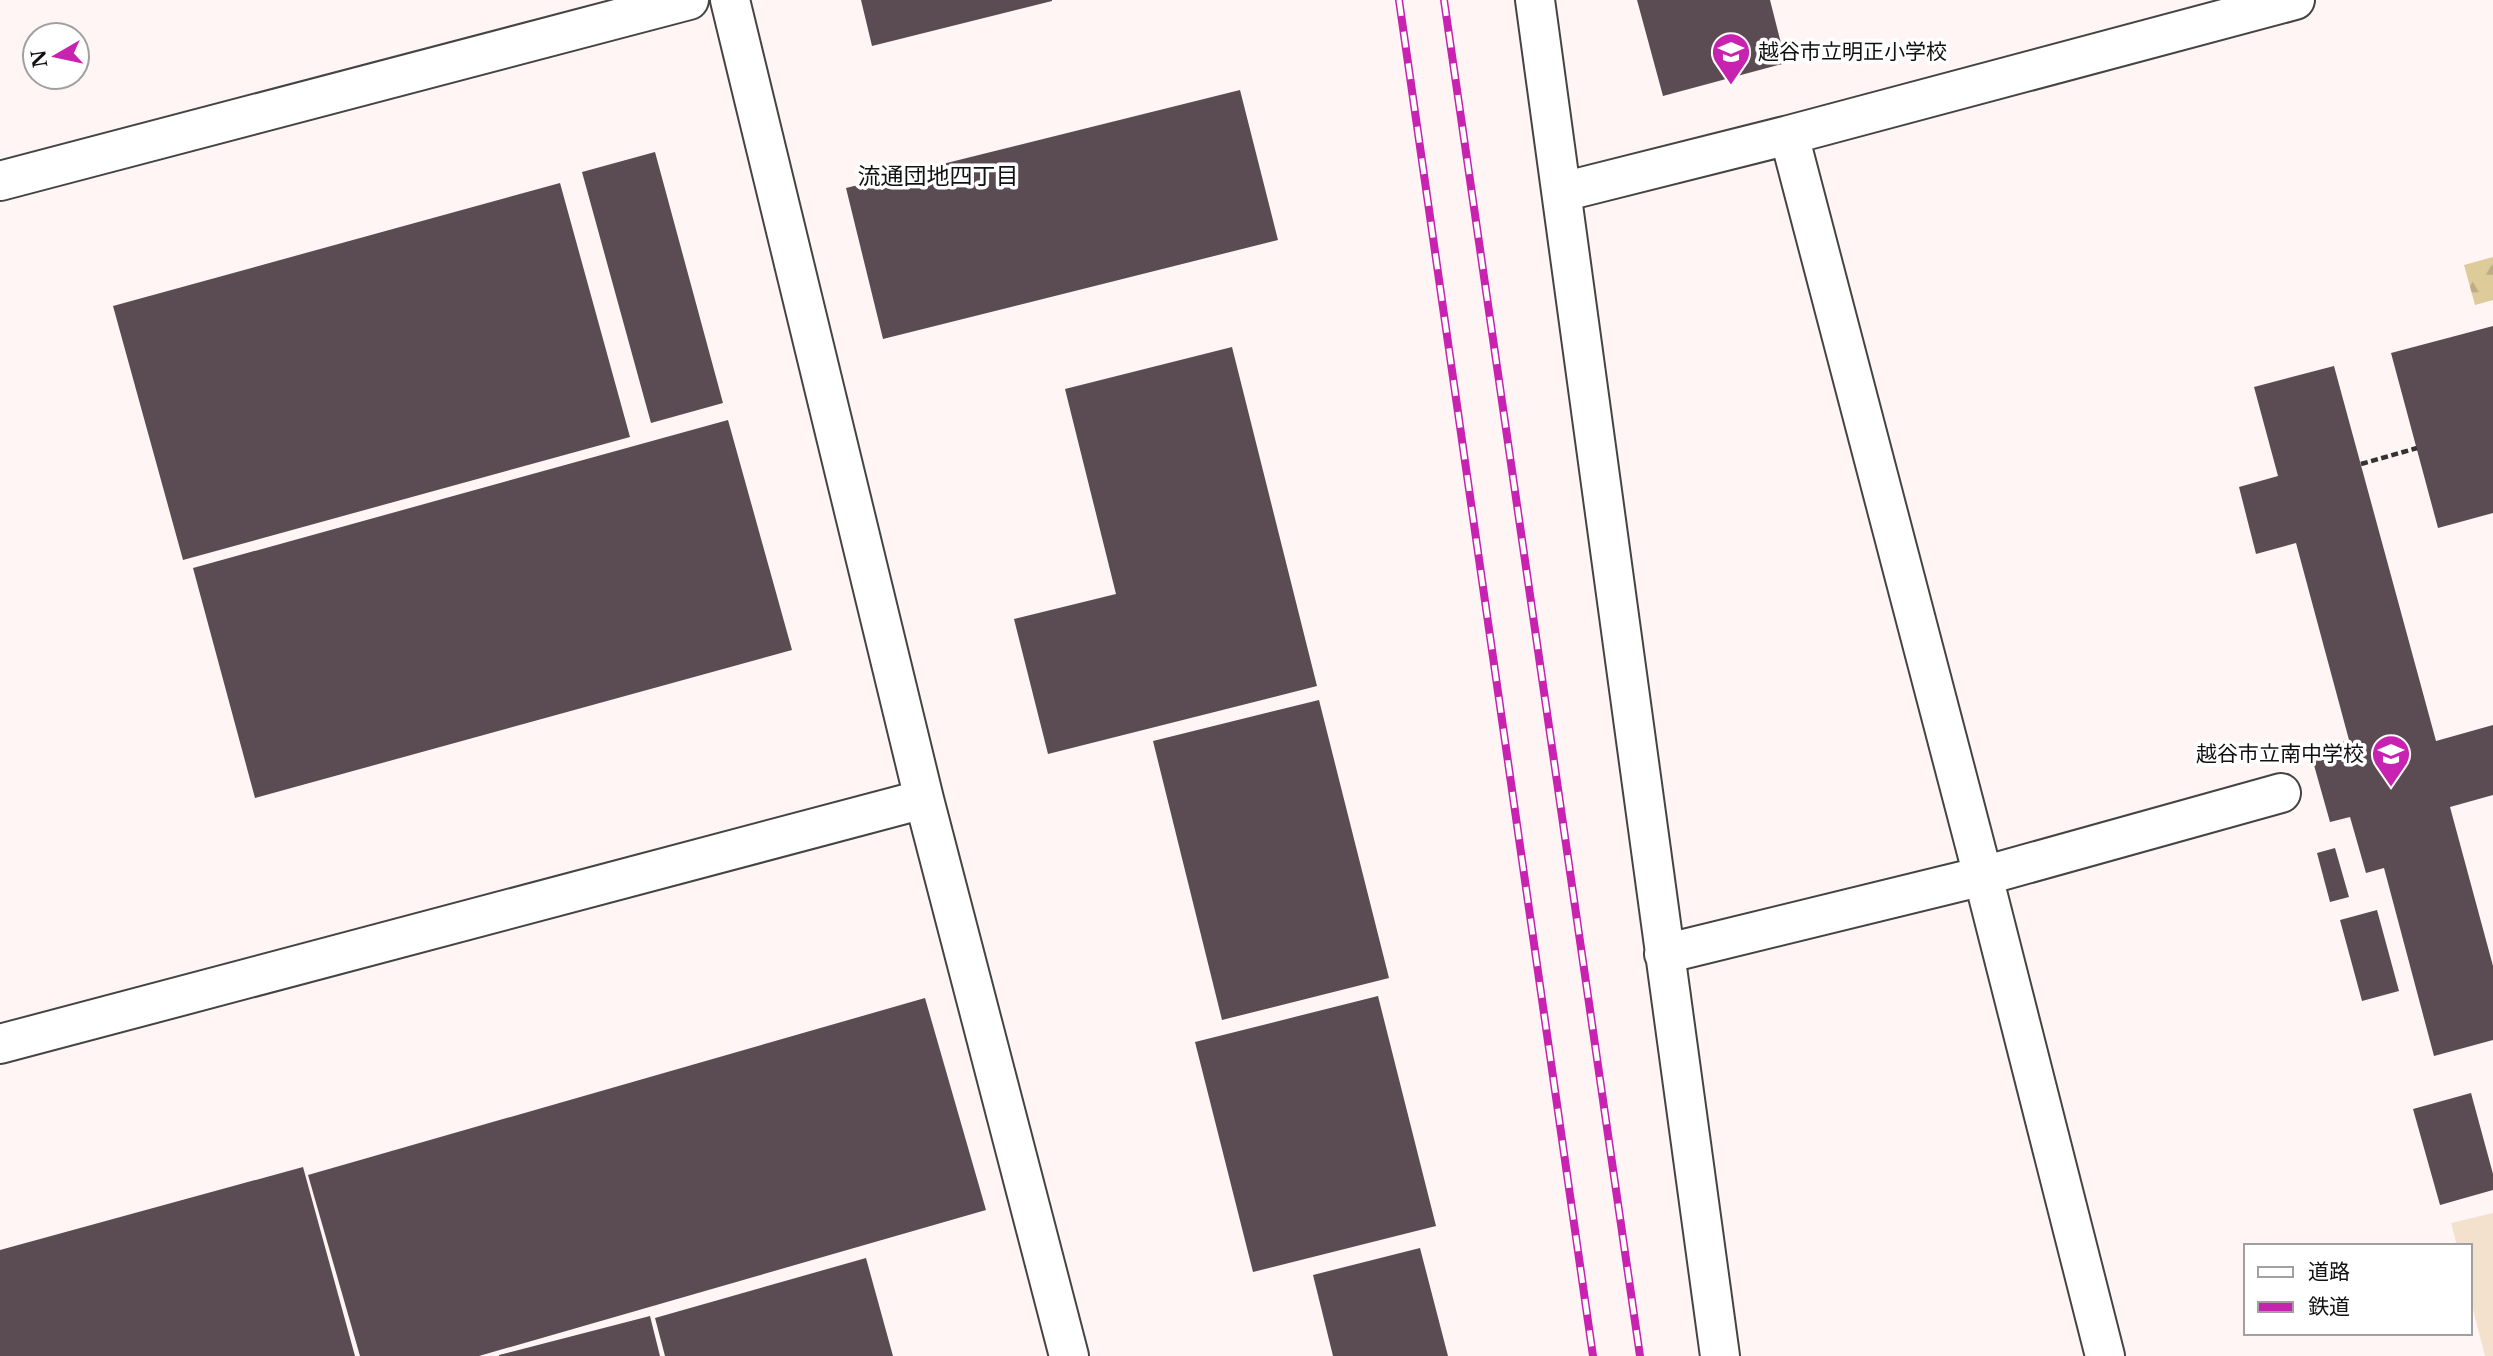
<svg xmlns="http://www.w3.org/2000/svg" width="2493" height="1356" font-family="'Libre Baskerville','Noto Sans JP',serif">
<defs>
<pattern id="forest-firs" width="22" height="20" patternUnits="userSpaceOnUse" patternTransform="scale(1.75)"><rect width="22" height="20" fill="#ddcb9a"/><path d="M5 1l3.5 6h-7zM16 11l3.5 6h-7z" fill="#bdad84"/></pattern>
</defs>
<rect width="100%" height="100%" fill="#fff5f5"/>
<path fill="url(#forest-firs)" d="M2493,257V300L2475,305L2464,265Z"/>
<path fill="#f3e1ce" d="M2493,1213V1356H2485L2470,1298V1246H2457L2451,1223Z"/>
<path fill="#5a4c52" d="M861,0H1052V1L872,46Z
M1637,0H1770L1786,63L1663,96Z
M1240,90L1278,240L883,339L846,188Z
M655,152L723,403L651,423L582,172Z
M560,183L630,437L183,560L113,306Z
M2493,326V513L2438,528L2391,353Z
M1232,347L1317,686L1048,754L1014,619L1116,594L1065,389Z
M2334,366L2436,741L2493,725V795L2450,807L2493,966V1040L2434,1056L2384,868L2366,873L2350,817L2330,822L2310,751L2349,740L2296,543L2256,554L2239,487L2278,476L2254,387Z
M728,420L792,650L255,798L193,568Z
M1319,700L1389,978L1222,1020L1153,741Z
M2335,848L2349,897L2330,902L2317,853Z
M2377,910L2399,991L2362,1001L2340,920Z
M1378,996L1436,1226L1253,1272L1195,1042Z
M925,998L986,1210L479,1356H360L308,1175Z
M2471,1093L2493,1174V1190L2440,1205L2413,1109Z
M303,1167L355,1356H0V1250Z
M1420,1248L1448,1356H1333L1313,1275Z
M866,1258L893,1356H665L655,1318Z
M650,1316L660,1356H499V1355Z"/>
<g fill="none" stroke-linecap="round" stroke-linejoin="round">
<g stroke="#444" stroke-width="42">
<path id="minor" d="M730,0L924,799L1069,1356
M1535,0L1720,1356
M1789,135L1983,876L2105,1356
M0,181L689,0
M1562,192L1789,135L2295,0
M1664,954L1983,876L2281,793
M0,1044L924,799"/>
</g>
<path stroke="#333" stroke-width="4.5" stroke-dasharray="7 3.5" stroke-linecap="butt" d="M2361,464L2417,448"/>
<use href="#minor" stroke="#fff" stroke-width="38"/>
<g stroke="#c822b1" stroke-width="8">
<path id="rail" d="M1399,0L1593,1356
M1444,0L1640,1356"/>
</g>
<use href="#rail" stroke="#fff" stroke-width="5" stroke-dasharray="16" stroke-linecap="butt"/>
</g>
<defs>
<g id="school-pin" transform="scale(2.0125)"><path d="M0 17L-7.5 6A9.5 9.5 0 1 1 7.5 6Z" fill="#c822b1" stroke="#fff"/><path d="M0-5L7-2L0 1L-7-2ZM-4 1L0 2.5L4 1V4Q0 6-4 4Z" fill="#fff"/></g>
</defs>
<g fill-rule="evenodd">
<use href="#school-pin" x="1731" y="52"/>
<use href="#school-pin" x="2391" y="754"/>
</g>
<g text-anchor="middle" stroke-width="7" stroke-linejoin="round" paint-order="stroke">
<g font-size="21" fill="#111" stroke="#fff" text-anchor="start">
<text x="1758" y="59">越谷市立明正小学校</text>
<text x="2364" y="761" text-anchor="end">越谷市立南中学校</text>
</g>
<g font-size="23" fill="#111" stroke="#fff">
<text x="938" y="184">流通団地四丁目</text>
</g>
</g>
<rect x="2244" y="1244" width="228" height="91" fill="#ffffff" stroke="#a0a0a0" stroke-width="2"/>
<rect x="2258" y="1267" width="35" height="10" fill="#ffffff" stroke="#a0a0a0" stroke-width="2"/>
<text x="2308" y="1279" font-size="21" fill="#111111">道路</text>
<rect x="2258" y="1302" width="35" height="10" fill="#c822b1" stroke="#a0a0a0" stroke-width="2"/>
<text x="2308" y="1314" font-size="21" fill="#111111">鉄道</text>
<g transform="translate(56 56) rotate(261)"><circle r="33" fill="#ffffff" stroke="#a0a0a0" stroke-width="2"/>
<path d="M0-5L12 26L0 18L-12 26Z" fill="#c822b1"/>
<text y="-10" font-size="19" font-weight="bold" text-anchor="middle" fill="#111111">N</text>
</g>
</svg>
